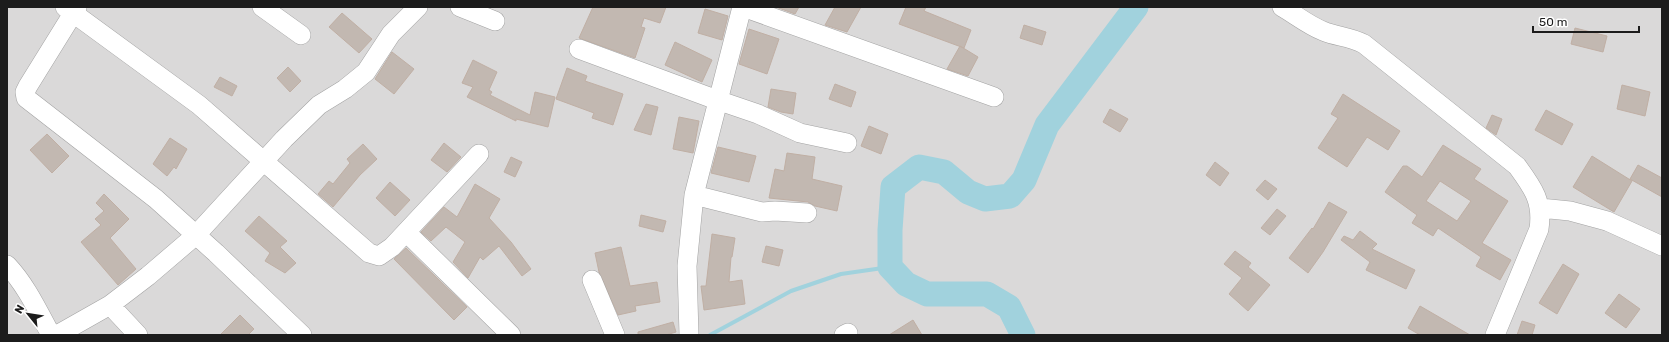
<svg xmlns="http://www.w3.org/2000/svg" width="1669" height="342" font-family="Rubik,sans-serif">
<rect width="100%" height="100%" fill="#eee9e1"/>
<path fill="#dad9d9" d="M7,7H1662V335H7Z"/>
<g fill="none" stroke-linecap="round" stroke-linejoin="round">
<path stroke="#a1d2dd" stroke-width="4" d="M710,335L791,291L841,274L890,267"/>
<path stroke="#a1d2dd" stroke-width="25" d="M1023,335L1009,307L987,294H927L906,284L890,267V230L893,187L919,167L944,172L968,192L985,199L1010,196L1024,180L1047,125L1136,7"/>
</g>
<path fill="#c2b8b1" stroke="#c0afa4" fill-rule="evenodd" d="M593,7H666L660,23L644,18L641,27L645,28L635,58L579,38Z
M776,7H799L795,14Z
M835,7H861L847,32L825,25Z
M906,7H926L924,11L971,30L964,48L899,24Z
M705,9L728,16L722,40L698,33Z
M342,13L372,39L359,53L329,27Z
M1024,25L1046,32L1042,45L1020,38Z
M1575,28L1607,36L1603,52L1571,44Z
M749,29L779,39L767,74L739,64Z
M675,42L712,60L702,82L665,65Z
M960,46L978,57L968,76L947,69Z
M392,52L414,69L394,94L375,79Z
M473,60L497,72L489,90L492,92L490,95L530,115L535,92L555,97L548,127L516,119V121L467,97L473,87L462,83Z
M288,67L301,81L290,92L277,78Z
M567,68L587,76L585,81L623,94L613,125L592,118L594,113L556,99Z
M220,77L237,86L232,96L214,87Z
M835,84L856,92L851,107L829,99Z
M1622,85L1650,92L1645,116L1617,109Z
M771,89L796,93L793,114L781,112L768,107Z
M1343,94L1400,131L1388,150L1367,137L1347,167L1318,148L1338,118L1331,114Z
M646,104L658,107L651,135L634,130Z
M1110,109L1128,119L1120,132L1103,122Z
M1546,110L1573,124L1562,145L1535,130Z
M1492,115L1502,119L1496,135L1486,128Z
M679,117L699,121L693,153L673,149Z
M869,126L888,134L881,154L861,146Z
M47,134L69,156L52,173L30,150Z
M170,138L187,149L176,169L174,167L167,176L153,164Z
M444,143L461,157L447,172L431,160Z
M363,144L377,159L360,175L333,207L318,194L329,181L333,184L350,163L347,159Z
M1443,145L1481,169L1474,179L1508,201L1482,243L1511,260L1500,280L1476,266L1481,257L1438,228L1433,236L1412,223L1417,215L1385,192L1403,166H1407L1422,177ZM1440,181L1471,201L1457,221L1426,201Z
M718,147L756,156L749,182L711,173Z
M787,153L815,157L812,179L842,186L837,211L815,206L808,202L769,198L775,169L784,171Z
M1592,156L1632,181L1614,212L1573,187Z
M511,157L522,162L515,177L504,172Z
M1215,162L1229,173L1220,186L1206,175Z
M1638,165L1662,178V197L1630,179Z
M1265,180L1277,189L1268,200L1256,190Z
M390,182L410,200L395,216L376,198Z
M475,184L500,199L489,218L511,242L531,269L522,276L499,246L483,260L480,257L468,278L453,262L465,242L446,227L431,241L421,232L444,207L457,217Z
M104,194L129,219L110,238L136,269L118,285L81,242L101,225L95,219L104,211L96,203Z
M1329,202L1347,212L1323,252L1308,273L1289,258L1312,228L1313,229Z
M1277,209L1286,216L1270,235L1261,228Z
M641,215L666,221L663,232L639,226Z
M259,216L287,241L280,247L296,263L285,273L265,261L270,253L245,231Z
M1360,231L1377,244L1372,249L1415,270L1406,289L1366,270L1370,262L1341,240L1344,236L1353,240Z
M712,234L735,238L732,257H731L729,282L742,280L745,304L704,310L701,286H706Z
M766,246L783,250L779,266L762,262Z
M621,247L630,286L657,282L660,302L635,306L636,311L618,315L599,272L595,253Z
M406,248L467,307L454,320L394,259Z
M1235,251L1251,263L1248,267L1270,285L1248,311L1229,294L1242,278L1224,264Z
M1563,264L1579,274L1557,314L1539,303Z
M1619,294L1640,309L1626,328L1605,313Z
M1420,306L1470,335H1420L1408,328Z
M240,315L254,329L248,335H220Z
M913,320L922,335H889Z
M1522,321L1535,325L1532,335H1517Z
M673,322L676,332L666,335H638V332Z"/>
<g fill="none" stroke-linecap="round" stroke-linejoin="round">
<g stroke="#a3a3a3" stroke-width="20">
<path id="minor" d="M65,7L199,105L369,253L379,256L392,247L479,154
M77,7L28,86L25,92L26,98L156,199L216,253L302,335
M262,7L301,35
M460,7L495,21
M743,7L994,97
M1282,7C1296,15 1308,25 1323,31C1337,37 1349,36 1364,44L1517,166C1533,188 1543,201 1539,229L1495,335
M579,49L717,100L758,114L800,133L847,143
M694,195L762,212L775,211L807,213
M1540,208L1570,211L1607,221L1662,246
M406,232L511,335
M7,265C26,285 38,311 51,335
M592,280L615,335
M110,305L138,335
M57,335L110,305L148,276L196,235L284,139L319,105L345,89L366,72L391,34L418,7
M689,335L687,266L694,195L742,7
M844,335L848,333"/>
</g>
<use href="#minor" stroke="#fff" stroke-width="19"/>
</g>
<rect width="1669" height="342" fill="none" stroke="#1c1c1c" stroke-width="16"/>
<g transform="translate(28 314) rotate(300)" stroke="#ffffff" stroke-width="3" paint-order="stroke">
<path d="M0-3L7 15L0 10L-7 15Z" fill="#1c1c1c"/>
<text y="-6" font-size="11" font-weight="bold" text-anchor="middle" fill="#1c1c1c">N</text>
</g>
<path d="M1533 26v6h106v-6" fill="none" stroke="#1c1c1c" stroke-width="2"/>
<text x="1539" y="26" font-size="12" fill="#1c1c1c" stroke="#ffffff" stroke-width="3" paint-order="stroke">50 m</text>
</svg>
